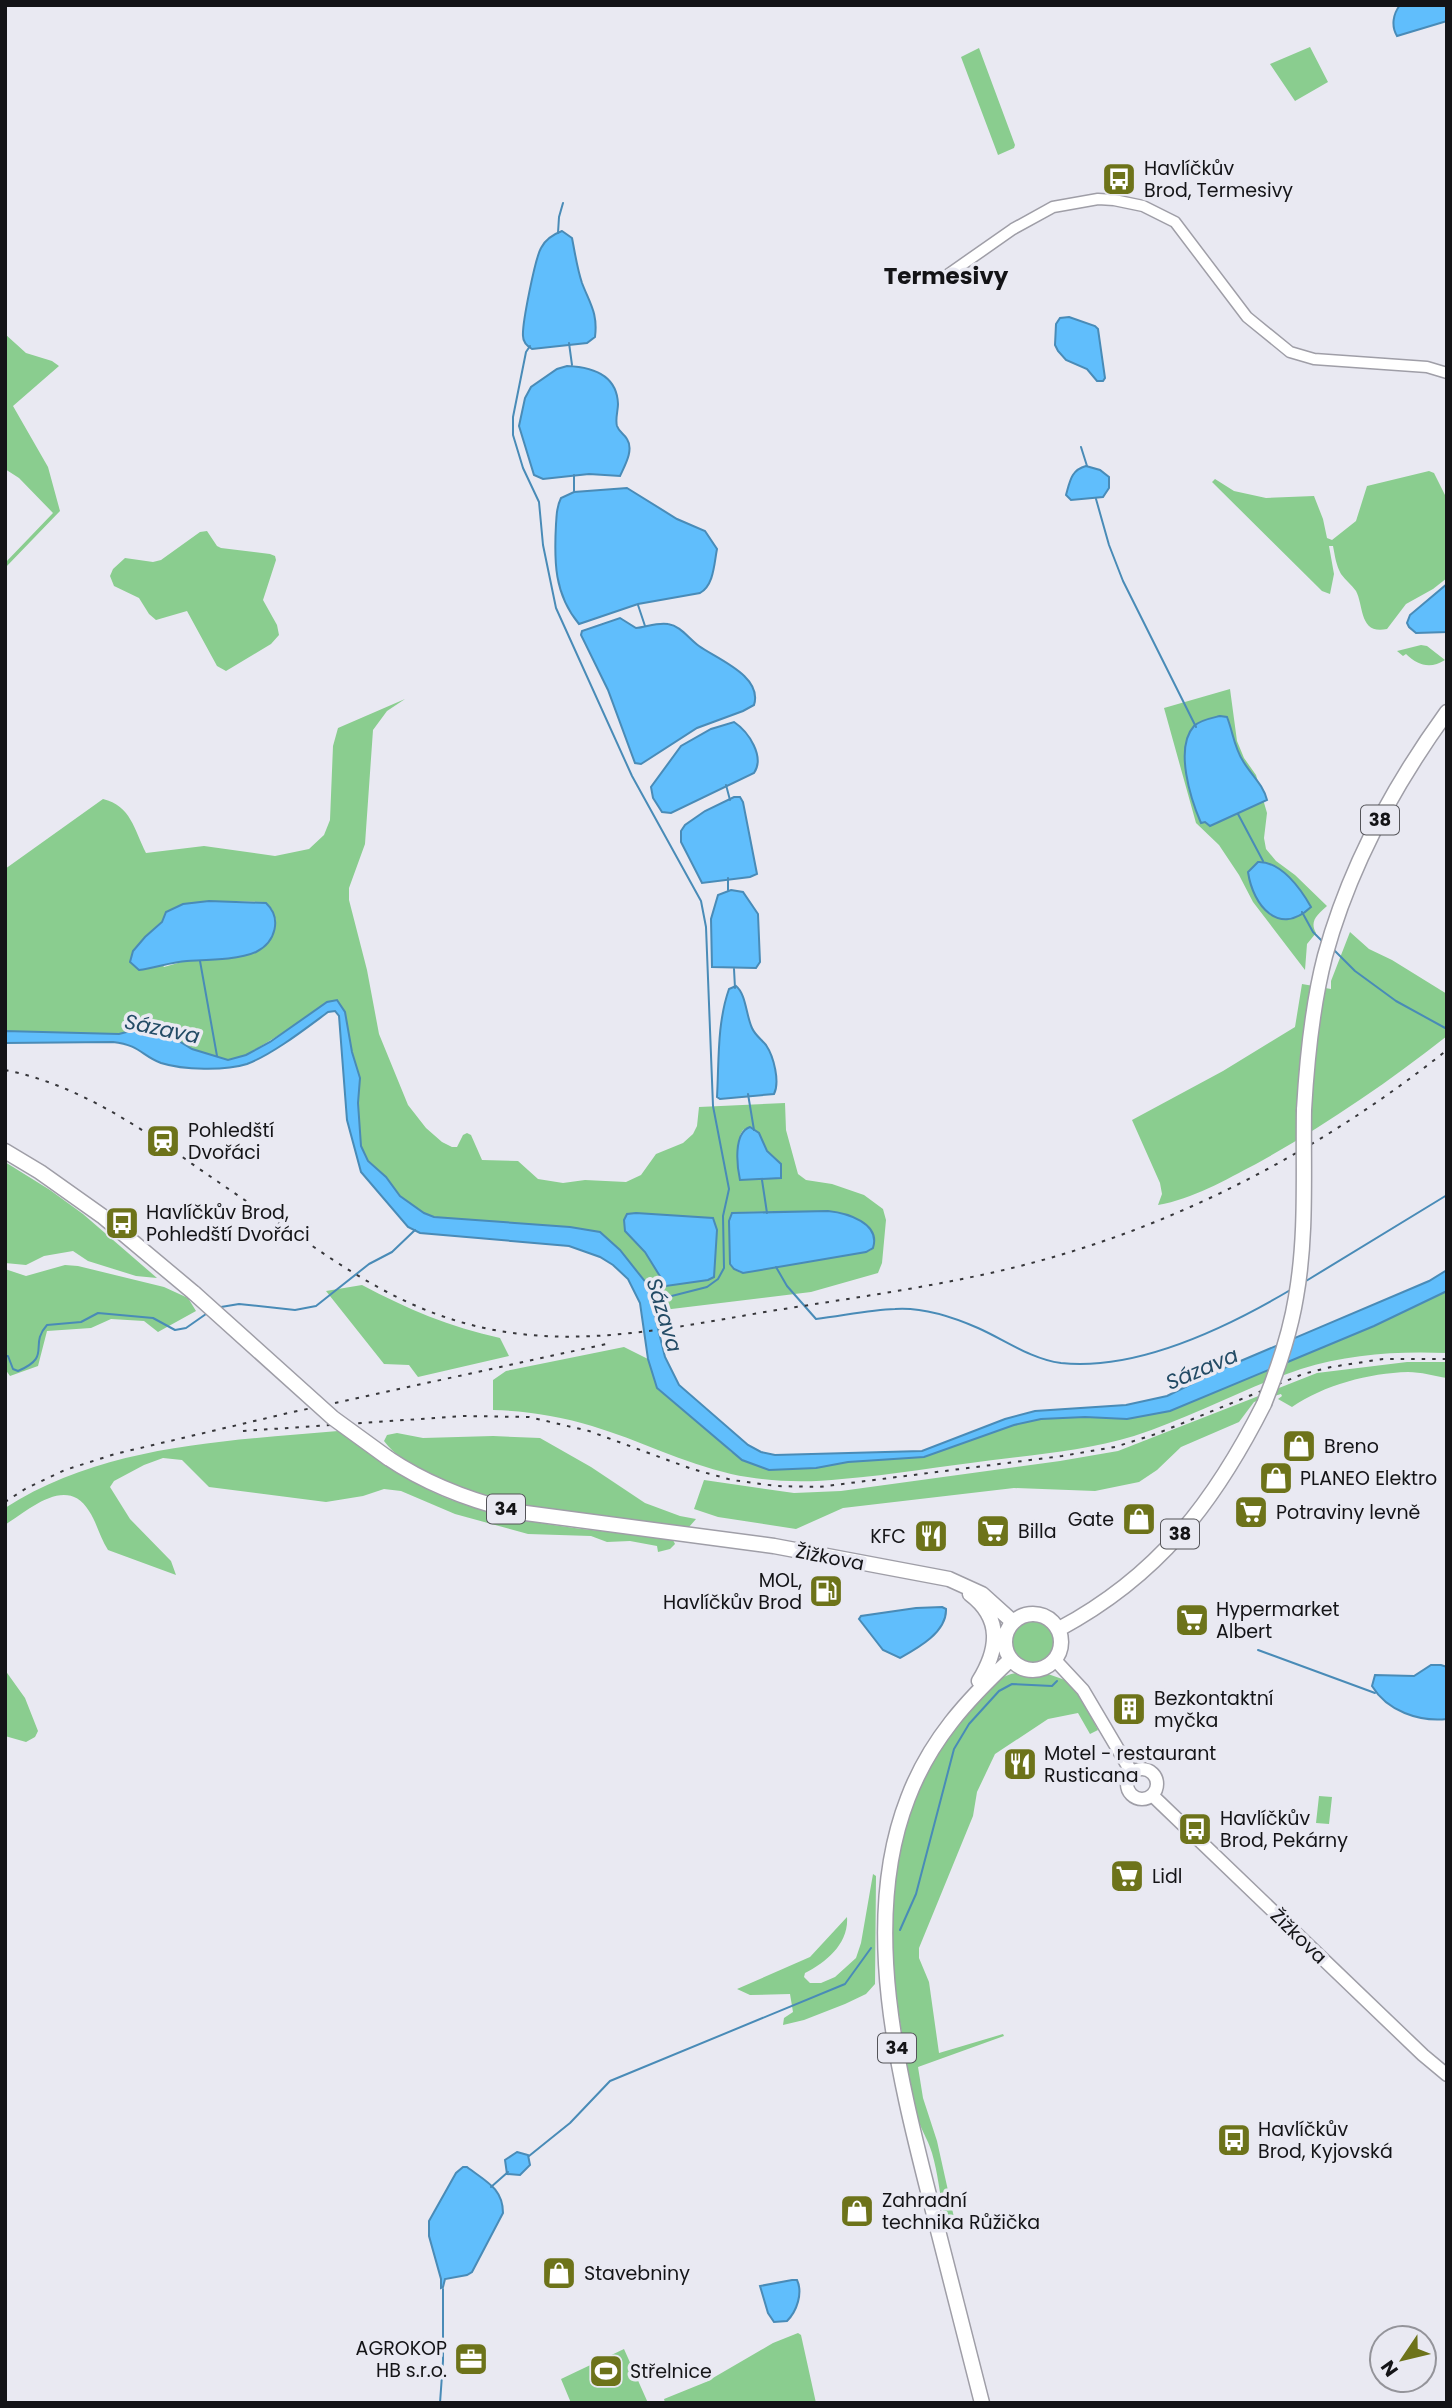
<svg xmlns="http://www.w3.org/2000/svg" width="1452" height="2408" font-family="Poppins,sans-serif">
<rect width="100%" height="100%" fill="#e9e9f2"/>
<path fill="#8acd8f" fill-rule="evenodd" d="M1310,47L1328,82L1295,101L1270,64Z
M979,48L1015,145L1014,148L998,155L961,57Z
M5,334L26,353L52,361L59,366L13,406L48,467L60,511L5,568V563L53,513L19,478L5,469Z
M1429,471L1434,473L1447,499V578L1433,589L1406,604L1387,629C1359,635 1364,606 1356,591C1352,585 1345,580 1341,574C1336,565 1335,556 1333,546H1329L1334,574L1330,594L1322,591L1212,482L1215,479L1234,491L1266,498L1314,496L1323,519L1327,538L1332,540L1356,521L1367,486Z
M207,531L217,546L221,548L270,554L275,556L276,560L263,600L277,625L279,635L271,644L226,671L217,666L187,611L156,620L149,614L139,598L114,586L110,576L113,569L125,558L153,562L161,560L200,532Z
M1421,645L1427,646L1445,660C1431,669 1418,666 1406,654L1403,656L1397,651Z
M1230,689L1237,741L1244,758L1256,775L1267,813L1264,838L1266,849L1276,861L1295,875L1327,906C1318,914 1309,921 1316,933L1307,944L1305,970L1253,902L1239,875L1219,845L1196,823L1164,708Z
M405,699L387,711L373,730L365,844L349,888V900L367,970L379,1034L408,1105L426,1128L442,1142L452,1147H457L463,1135L467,1133L471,1135L482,1160L518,1161L538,1179L563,1183L585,1180L626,1182L641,1175L656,1154L683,1143L693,1134L697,1126L699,1107L785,1103L786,1130L798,1174L806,1180L832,1184L864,1195L883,1209L886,1220L882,1263L878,1273L811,1292L655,1311L647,1284L620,1250L582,1229L434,1217L424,1213L400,1196L386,1177L368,1161L361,1146L358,1103L360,1078L337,1000L246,1055L228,1060L192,1049L156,1027H146L119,1034L5,1031V869L103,799C131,806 134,829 146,853L204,846L275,856L309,849L324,835L330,820L333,746L338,728ZM209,901L265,902L272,909L276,921L274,931L262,948L250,954L185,961L164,967L145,937C164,920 183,902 209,901ZM749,1127L759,1133L768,1152L781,1164V1178L740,1180V1135L743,1130ZM831,1211C848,1215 888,1228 870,1251L760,1270L741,1273L734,1269L736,1212ZM629,1213L712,1218L715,1271L714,1277L708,1280L667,1286L645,1252L627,1233L624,1220Z
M1350,932L1369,949L1392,960L1447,994V1036C1386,1084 1324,1126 1256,1164C1225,1180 1193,1199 1158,1205L1162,1194L1160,1183L1132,1120L1223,1071L1295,1027L1302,984L1331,989V981Z
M5,1162L50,1190L83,1214L157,1278L136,1276L88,1261L73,1251L44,1256L26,1265L5,1263Z
M65,1265L78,1266L164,1287L188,1298L196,1311L158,1332L144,1321L111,1319L91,1328L47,1331L38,1366L10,1376L5,1369V1269L26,1276Z
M362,1285C407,1309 450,1327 500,1338L509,1356L418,1377L409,1365L384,1364L326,1291Z
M1447,1291V1353C1397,1351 1348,1354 1301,1369C1244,1388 1191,1418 1134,1436C1089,1450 1040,1454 993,1460C943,1466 892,1475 842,1479C805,1483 768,1482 731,1474C683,1463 639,1440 592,1426C559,1416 527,1411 493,1410V1380L506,1371L624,1347L648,1359L657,1388L709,1431L731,1452L769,1470L816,1468L848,1462L924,1457L1014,1425L1041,1419L1085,1417L1127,1419L1170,1411L1374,1326Z
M1407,1362H1447V1378C1434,1376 1421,1372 1408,1372C1369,1373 1324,1385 1292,1407L1278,1399L1282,1396L1281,1394L1254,1402L1239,1422L1181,1447L1157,1470L1139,1482L1095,1491L1014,1488L843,1508L796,1529L718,1517L694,1509L704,1480L794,1493L841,1491L1060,1461L1118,1451L1317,1373Z
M338,1431C370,1451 398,1475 433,1492C508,1527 592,1528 673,1540L675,1544L670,1549L658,1552L657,1546L630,1541L607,1542L591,1536L528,1534L455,1514L401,1491L384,1489L363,1496L326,1502L209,1487L182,1460L163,1458L144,1465L114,1481L110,1487L130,1519L171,1561L176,1575L108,1550C100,1538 97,1523 89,1511C67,1475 30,1509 5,1525V1508C103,1445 225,1441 338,1431Z
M397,1433L423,1438L493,1436L540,1438L591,1467L645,1503L680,1516L696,1519L689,1527C601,1516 508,1514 427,1473C410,1464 395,1456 384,1441L387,1435Z
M1011 1641a22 22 0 1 1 44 0a22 22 0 1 1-44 0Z
M5,1670L25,1698L38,1731L35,1737L26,1742L5,1736Z
M1016,1673L1032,1676L1048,1674L1065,1680L1082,1699L1098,1730L1090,1734L1078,1713L1048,1719L995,1754L977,1792L973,1816L919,1948V1958L929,1982L939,2053L1003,2034L1004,2036L918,2067L923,2098L937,2141L955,2222L947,2220L945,2222L944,2216C940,2196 938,2173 932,2153C928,2139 918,2124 914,2109C908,2087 906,2063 903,2041C884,1927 884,1826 954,1729C969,1708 990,1677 1016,1673Z
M1319,1796L1332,1797L1329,1824L1316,1823Z
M873,1874L876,1876L875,1984L866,1994L845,2004L804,2020L783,2025L784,2018L793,2012L790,1994L750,1995L737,1989L810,1957L847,1917C849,1943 827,1962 805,1973L804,1977L810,1983H821L835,1977L856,1958L861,1943Z
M798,2333L801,2335L816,2403H665L664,2399L706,2382L773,2343Z
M624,2349L648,2403H571L561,2379Z"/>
<path fill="#60befc" stroke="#498bb7" stroke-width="2" d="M1400,5H1447V21L1397,36C1391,26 1393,14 1400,5Z
M562,231L572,238C575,253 577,268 582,283C590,304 598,313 595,337L587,343L532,349C527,346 523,341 523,336C522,324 535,259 541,248C545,240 554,234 562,231Z
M1069,317L1095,326L1098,329L1105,378L1103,381H1097L1087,369L1066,360L1058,351L1055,345L1056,324L1060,318Z
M567,366C593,367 617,375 618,404C618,411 615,419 617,426C619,432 624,434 627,439C634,450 625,465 620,476L589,474L543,479L534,475L519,426L525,398L531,387L557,369Z
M1086,466L1100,470L1109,477V488L1103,497L1071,500L1066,495C1070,481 1071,470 1086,466Z
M627,488L677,519L705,531L717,549C714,564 714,585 700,593L638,604L579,624C554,594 554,561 556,524C557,513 556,508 561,498L574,492Z
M1447,584V632L1416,633L1409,627L1407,623L1410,615Z
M620,618L636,628C646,627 658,622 668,624C681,626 688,638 699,646C717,659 763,676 754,705L743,711L697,728L641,764L635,763L608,690L581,635L582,631Z
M1220,716L1227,717C1233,732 1234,747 1243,761C1251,775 1263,784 1267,800L1210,826L1205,822L1201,823C1191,800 1174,748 1194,726C1200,720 1212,718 1220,716Z
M734,722C749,732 765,757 754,773L671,813L662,812L653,798L651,787L681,746L711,729Z
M734,797H740L743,802L757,874L750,877L702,883L681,842V831L685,825L705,811Z
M1258,862C1281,861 1301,889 1311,907C1279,937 1253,906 1248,872Z
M731,890L743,892L758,914L760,962L756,968L712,967L711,919L718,895Z
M209,901L266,903C282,918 276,942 256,952C239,960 207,960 187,961C171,962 155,968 139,970L130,962L133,951L145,937L162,922L166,912L183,904Z
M736,986C746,994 746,1015 752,1028C755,1035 761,1039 766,1045C774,1057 780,1082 774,1094L720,1099L717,1097C719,1062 717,1023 729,989Z
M337,1000L345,1012L352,1052L360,1078L358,1103L361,1146L368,1161L386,1177L400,1196L424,1213L434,1217L570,1227L600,1232L620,1250L647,1284L665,1357L679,1385L748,1445L761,1452L775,1455L922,1451L1005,1419L1035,1411L1126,1405L1167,1396L1224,1368L1429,1281L1447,1270V1291L1374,1326L1170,1411L1127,1419L1085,1417L1041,1419L1014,1425L924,1457L848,1462L816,1468L769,1470L742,1460L657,1388L648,1359L640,1303L628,1279L613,1265L600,1257L569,1246L420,1233L408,1227L361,1172L347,1120L339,1016L335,1011L328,1012C305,1029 273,1054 247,1064C225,1071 183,1070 161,1063C142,1056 140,1045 113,1042L5,1043V1031L119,1034L146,1027H156L192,1049L228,1060L246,1055L270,1042L327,1002Z
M750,1127L759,1133L767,1151L781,1164V1178L740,1180C737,1166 733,1133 750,1127Z
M828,1211C847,1213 881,1223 873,1248L866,1252L743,1273L734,1269L730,1264L729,1221L732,1213Z
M636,1213L713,1218L717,1230L714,1277L708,1280L666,1286L645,1252L625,1231L624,1220L627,1214Z
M942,1607L946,1609C947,1632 918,1648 900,1658L883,1650L859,1619L861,1616L916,1608Z
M1431,1665H1441L1447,1667V1719C1419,1722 1387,1711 1372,1686L1375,1675L1414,1676Z
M517,2152L528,2155L530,2165L520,2175L507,2174L505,2160Z
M463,2167H467C485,2181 503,2188 503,2213L472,2272L467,2275L445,2279L443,2287L441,2288V2279L429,2236V2221L456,2173Z
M792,2280H797C803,2293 797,2311 787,2321L774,2322L768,2313L760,2286Z"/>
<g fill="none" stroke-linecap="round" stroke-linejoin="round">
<path stroke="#498bb7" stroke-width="2" d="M558,233L559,217L563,203
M569,343L572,365
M530,346L526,352L513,417V435L523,468L539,502L543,545L556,608L632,776L701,901L706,927L713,1106L729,1189L723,1216L724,1268L718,1279L707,1287L652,1301
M1081,447L1087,466
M574,491V475
M1096,499L1109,545L1123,581L1196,727
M638,605L645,626
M726,785L730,800
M1238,814L1263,861
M728,890V878
M1302,912L1313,932L1323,942
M1333,949L1355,971L1396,1001L1447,1029
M200,961L217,1056
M734,969L735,988
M748,1094L754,1130
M762,1180L767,1213
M776,1267L787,1286L816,1319C842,1316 869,1310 895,1309C923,1307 953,1317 978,1328C1005,1340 1031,1359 1061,1363C1137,1371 1228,1327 1292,1289
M1306,1281L1447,1195
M221,1307L239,1304L295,1310L316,1306L369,1264L392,1252L415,1230
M5,1356H8L13,1369L18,1371C53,1356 28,1346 47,1325L81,1322L98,1313L153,1318L175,1330L186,1328L206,1314
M1258,1650L1375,1693
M900,1930L916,1894L954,1749L969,1724L999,1691L1012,1684L1052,1686L1057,1681
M529,2156L570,2123L610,2081L845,1984L871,1948
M491,2187L508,2172
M440,2403L443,2361V2289"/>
<g stroke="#9f9ea7" stroke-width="13">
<path id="tertiary" d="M943,278L1013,229L1053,207L1098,199L1114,200L1143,206L1175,222L1247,317L1290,352L1314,359L1427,367L1447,373"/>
</g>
<g stroke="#9f9ea7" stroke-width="15">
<path id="secondary" d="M1055,1660L1083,1690L1132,1773
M1127 1784a15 15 0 1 1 30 0a15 15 0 1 1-30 0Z
M1152,1795L1423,2055L1447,2075"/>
</g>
<g stroke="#9f9ea7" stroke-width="17">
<path id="primary" d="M1304,1110C1307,1058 1312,1006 1325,956C1349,868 1394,785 1447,712
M5,1151L40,1172L102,1216L194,1293
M388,1458C428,1485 471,1501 518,1512L774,1546L949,1579L982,1594L1013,1622
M970,1594C1003,1619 998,1650 979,1681
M1005 1642a28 28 0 1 1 56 0a28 28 0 1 1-56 0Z
M1059,1629C1158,1576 1214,1503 1264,1404
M982,2403C965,2336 948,2270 931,2203C899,2077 859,1923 908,1798C930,1740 967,1700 1011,1659"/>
</g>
<use href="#tertiary" stroke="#fff" stroke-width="10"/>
<use href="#secondary" stroke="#fff" stroke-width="12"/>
<use href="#primary" stroke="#fff" stroke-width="14"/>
<path stroke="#37373b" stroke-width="2" stroke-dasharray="3.5 7" stroke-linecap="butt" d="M5,1070C71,1083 127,1119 181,1156C222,1185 264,1213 305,1241C340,1265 375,1288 414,1305C536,1359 646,1332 771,1311C852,1298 933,1287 1012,1268C1172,1229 1319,1152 1447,1050
M243,1431L464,1416L529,1417L589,1431L692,1469L732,1480L776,1486L819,1487L1062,1456L1115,1447L1156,1434L1303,1374L1331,1367L1383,1359H1447
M5,1502L25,1489L65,1470L115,1454L284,1414L606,1344"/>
<g stroke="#9f9ea7" stroke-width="17" stroke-linecap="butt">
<path id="primary-bridge" d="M194,1293L333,1418L388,1458
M1264,1404C1278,1369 1290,1334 1296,1297C1307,1235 1303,1172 1304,1110"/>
</g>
<use href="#primary-bridge" stroke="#fff" stroke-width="14"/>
</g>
<defs>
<g id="bus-square" transform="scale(1.75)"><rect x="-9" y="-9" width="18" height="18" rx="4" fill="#6d731a" stroke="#e9e9f2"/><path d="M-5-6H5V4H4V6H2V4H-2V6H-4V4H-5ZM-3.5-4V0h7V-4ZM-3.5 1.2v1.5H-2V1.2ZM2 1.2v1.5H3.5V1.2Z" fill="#fff"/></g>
<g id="station-square" transform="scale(1.75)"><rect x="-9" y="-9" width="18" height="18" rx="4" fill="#6d731a" stroke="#e9e9f2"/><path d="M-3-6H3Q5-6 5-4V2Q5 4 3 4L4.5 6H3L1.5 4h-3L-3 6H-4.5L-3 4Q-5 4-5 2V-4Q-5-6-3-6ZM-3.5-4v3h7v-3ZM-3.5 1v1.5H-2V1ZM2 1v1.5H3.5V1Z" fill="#fff"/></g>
<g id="shop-square" transform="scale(1.75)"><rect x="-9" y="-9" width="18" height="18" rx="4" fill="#6d731a" stroke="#e9e9f2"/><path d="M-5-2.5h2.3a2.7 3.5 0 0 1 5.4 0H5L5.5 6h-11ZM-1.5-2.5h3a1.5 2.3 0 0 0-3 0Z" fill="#fff"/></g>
<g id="supermarket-square" transform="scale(1.75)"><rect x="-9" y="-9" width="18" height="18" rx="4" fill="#6d731a" stroke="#e9e9f2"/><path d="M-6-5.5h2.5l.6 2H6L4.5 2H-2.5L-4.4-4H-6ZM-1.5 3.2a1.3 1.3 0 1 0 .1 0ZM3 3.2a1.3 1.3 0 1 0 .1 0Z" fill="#fff"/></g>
<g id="restaurant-square" transform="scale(1.75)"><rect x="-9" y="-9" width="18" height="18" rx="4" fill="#6d731a" stroke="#e9e9f2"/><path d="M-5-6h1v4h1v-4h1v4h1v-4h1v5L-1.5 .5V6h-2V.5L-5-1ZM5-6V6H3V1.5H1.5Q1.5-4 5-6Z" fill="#fff"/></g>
<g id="fuel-square" transform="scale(1.75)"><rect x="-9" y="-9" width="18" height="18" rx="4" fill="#6d731a" stroke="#e9e9f2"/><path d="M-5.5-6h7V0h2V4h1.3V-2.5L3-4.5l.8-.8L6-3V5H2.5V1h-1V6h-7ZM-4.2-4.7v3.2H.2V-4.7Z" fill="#fff"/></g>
<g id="building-square" transform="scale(1.75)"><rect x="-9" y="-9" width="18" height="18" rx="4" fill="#6d731a" stroke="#e9e9f2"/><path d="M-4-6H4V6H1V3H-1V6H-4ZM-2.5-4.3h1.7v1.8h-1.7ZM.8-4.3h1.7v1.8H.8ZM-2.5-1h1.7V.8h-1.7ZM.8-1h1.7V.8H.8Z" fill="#fff"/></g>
<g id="office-square" transform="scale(1.75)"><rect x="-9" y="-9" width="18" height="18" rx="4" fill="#6d731a" stroke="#e9e9f2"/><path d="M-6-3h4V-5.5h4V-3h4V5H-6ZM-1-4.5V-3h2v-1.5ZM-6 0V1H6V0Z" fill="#fff"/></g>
<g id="stadium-square" transform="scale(1.75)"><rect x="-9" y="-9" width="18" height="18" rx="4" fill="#6d731a" stroke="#e9e9f2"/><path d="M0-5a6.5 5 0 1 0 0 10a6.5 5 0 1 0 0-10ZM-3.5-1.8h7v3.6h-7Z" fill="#fff"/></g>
</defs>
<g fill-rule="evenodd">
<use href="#bus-square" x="1119" y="179"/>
<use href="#station-square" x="163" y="1141"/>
<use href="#bus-square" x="122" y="1223"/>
<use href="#shop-square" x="1299" y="1446"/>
<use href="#shop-square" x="1276" y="1478"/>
<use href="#supermarket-square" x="1251" y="1512"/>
<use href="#shop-square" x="1139" y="1519"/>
<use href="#supermarket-square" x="993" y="1531"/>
<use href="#restaurant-square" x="931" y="1536"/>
<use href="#fuel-square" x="826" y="1591"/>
<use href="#supermarket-square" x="1192" y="1620"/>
<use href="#building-square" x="1129" y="1709"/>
<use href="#restaurant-square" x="1020" y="1764"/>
<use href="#bus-square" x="1195" y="1829"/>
<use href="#supermarket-square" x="1127" y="1876"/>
<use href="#bus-square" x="1234" y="2140"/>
<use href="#shop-square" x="857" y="2211"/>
<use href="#shop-square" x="559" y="2273"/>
<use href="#office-square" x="471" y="2359"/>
<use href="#stadium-square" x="606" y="2371"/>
</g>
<g text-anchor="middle" stroke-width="7" stroke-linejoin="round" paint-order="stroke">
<g fill="#e9e9f2" stroke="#545459" stroke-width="2">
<rect x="1361" y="805.5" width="38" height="29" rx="5"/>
<rect x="487" y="1494.5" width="38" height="29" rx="5"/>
<rect x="1161" y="1519.5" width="38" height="29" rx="5"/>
<rect x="878" y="2033.5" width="38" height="29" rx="5"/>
</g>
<g font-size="18" font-weight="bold" fill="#141417">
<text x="1380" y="826">38</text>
<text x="506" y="1515">34</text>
<text x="1180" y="1540">38</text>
<text x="897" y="2054">34</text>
</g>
<g font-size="19" fill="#141417" stroke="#e9e9f2" text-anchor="start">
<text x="1144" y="175">Havlíčkův<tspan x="1144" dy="22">Brod, Termesivy</tspan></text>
<text x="188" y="1137">Pohledští<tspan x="188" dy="22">Dvořáci</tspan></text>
<text x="146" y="1219">Havlíčkův Brod,<tspan x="146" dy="22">Pohledští Dvořáci</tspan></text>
<text x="1324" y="1453">Breno</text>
<text x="1300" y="1485">PLANEO Elektro</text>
<text x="1276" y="1519">Potraviny levně</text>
<text x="1114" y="1526" text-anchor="end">Gate</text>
<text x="1018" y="1538">Billa</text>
<text x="906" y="1543" text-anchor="end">KFC</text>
<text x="802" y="1587" text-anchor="end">MOL,<tspan x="802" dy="22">Havlíčkův Brod</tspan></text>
<text x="1216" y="1616">Hypermarket<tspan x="1216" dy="22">Albert</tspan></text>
<text x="1154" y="1705">Bezkontaktní<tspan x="1154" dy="22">myčka</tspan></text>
<text x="1044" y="1760">Motel - restaurant<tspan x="1044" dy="22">Rusticana</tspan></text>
<text x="1220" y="1825">Havlíčkův<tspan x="1220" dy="22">Brod, Pekárny</tspan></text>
<text x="1152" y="1883">Lidl</text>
<text x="1258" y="2136">Havlíčkův<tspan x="1258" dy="22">Brod, Kyjovská</tspan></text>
<text x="882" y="2207">Zahradní<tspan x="882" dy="22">technika Růžička</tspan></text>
<text x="584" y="2280">Stavebniny</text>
<text x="447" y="2355" text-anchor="end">AGROKOP<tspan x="447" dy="22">HB s.r.o.</tspan></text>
<text x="630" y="2378">Střelnice</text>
</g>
<g font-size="19" fill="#141417" stroke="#e9e9f2">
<text transform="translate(830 1557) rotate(11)" y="7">Žižkova</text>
<text transform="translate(1299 1936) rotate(44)" y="7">Žižkova</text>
</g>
<g font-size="21" font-style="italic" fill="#234b65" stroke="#e9e9f2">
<text transform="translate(162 1029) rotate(12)" y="7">Sázava</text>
<text transform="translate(664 1315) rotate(73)" y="7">Sázava</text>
<text transform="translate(1202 1369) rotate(-23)" y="7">Sázava</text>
</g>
<g font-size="23" font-weight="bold" fill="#141417" stroke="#e9e9f2">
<text x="946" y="284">Termesivy</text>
</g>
</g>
<rect width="1452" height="2408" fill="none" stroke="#141417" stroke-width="14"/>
<g transform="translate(1403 2359) rotate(235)"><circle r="33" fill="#e9e9f2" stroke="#94949a" stroke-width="2"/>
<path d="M0-5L12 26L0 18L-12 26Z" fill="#6d731a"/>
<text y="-10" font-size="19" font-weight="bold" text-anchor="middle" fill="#141417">N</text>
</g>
</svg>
